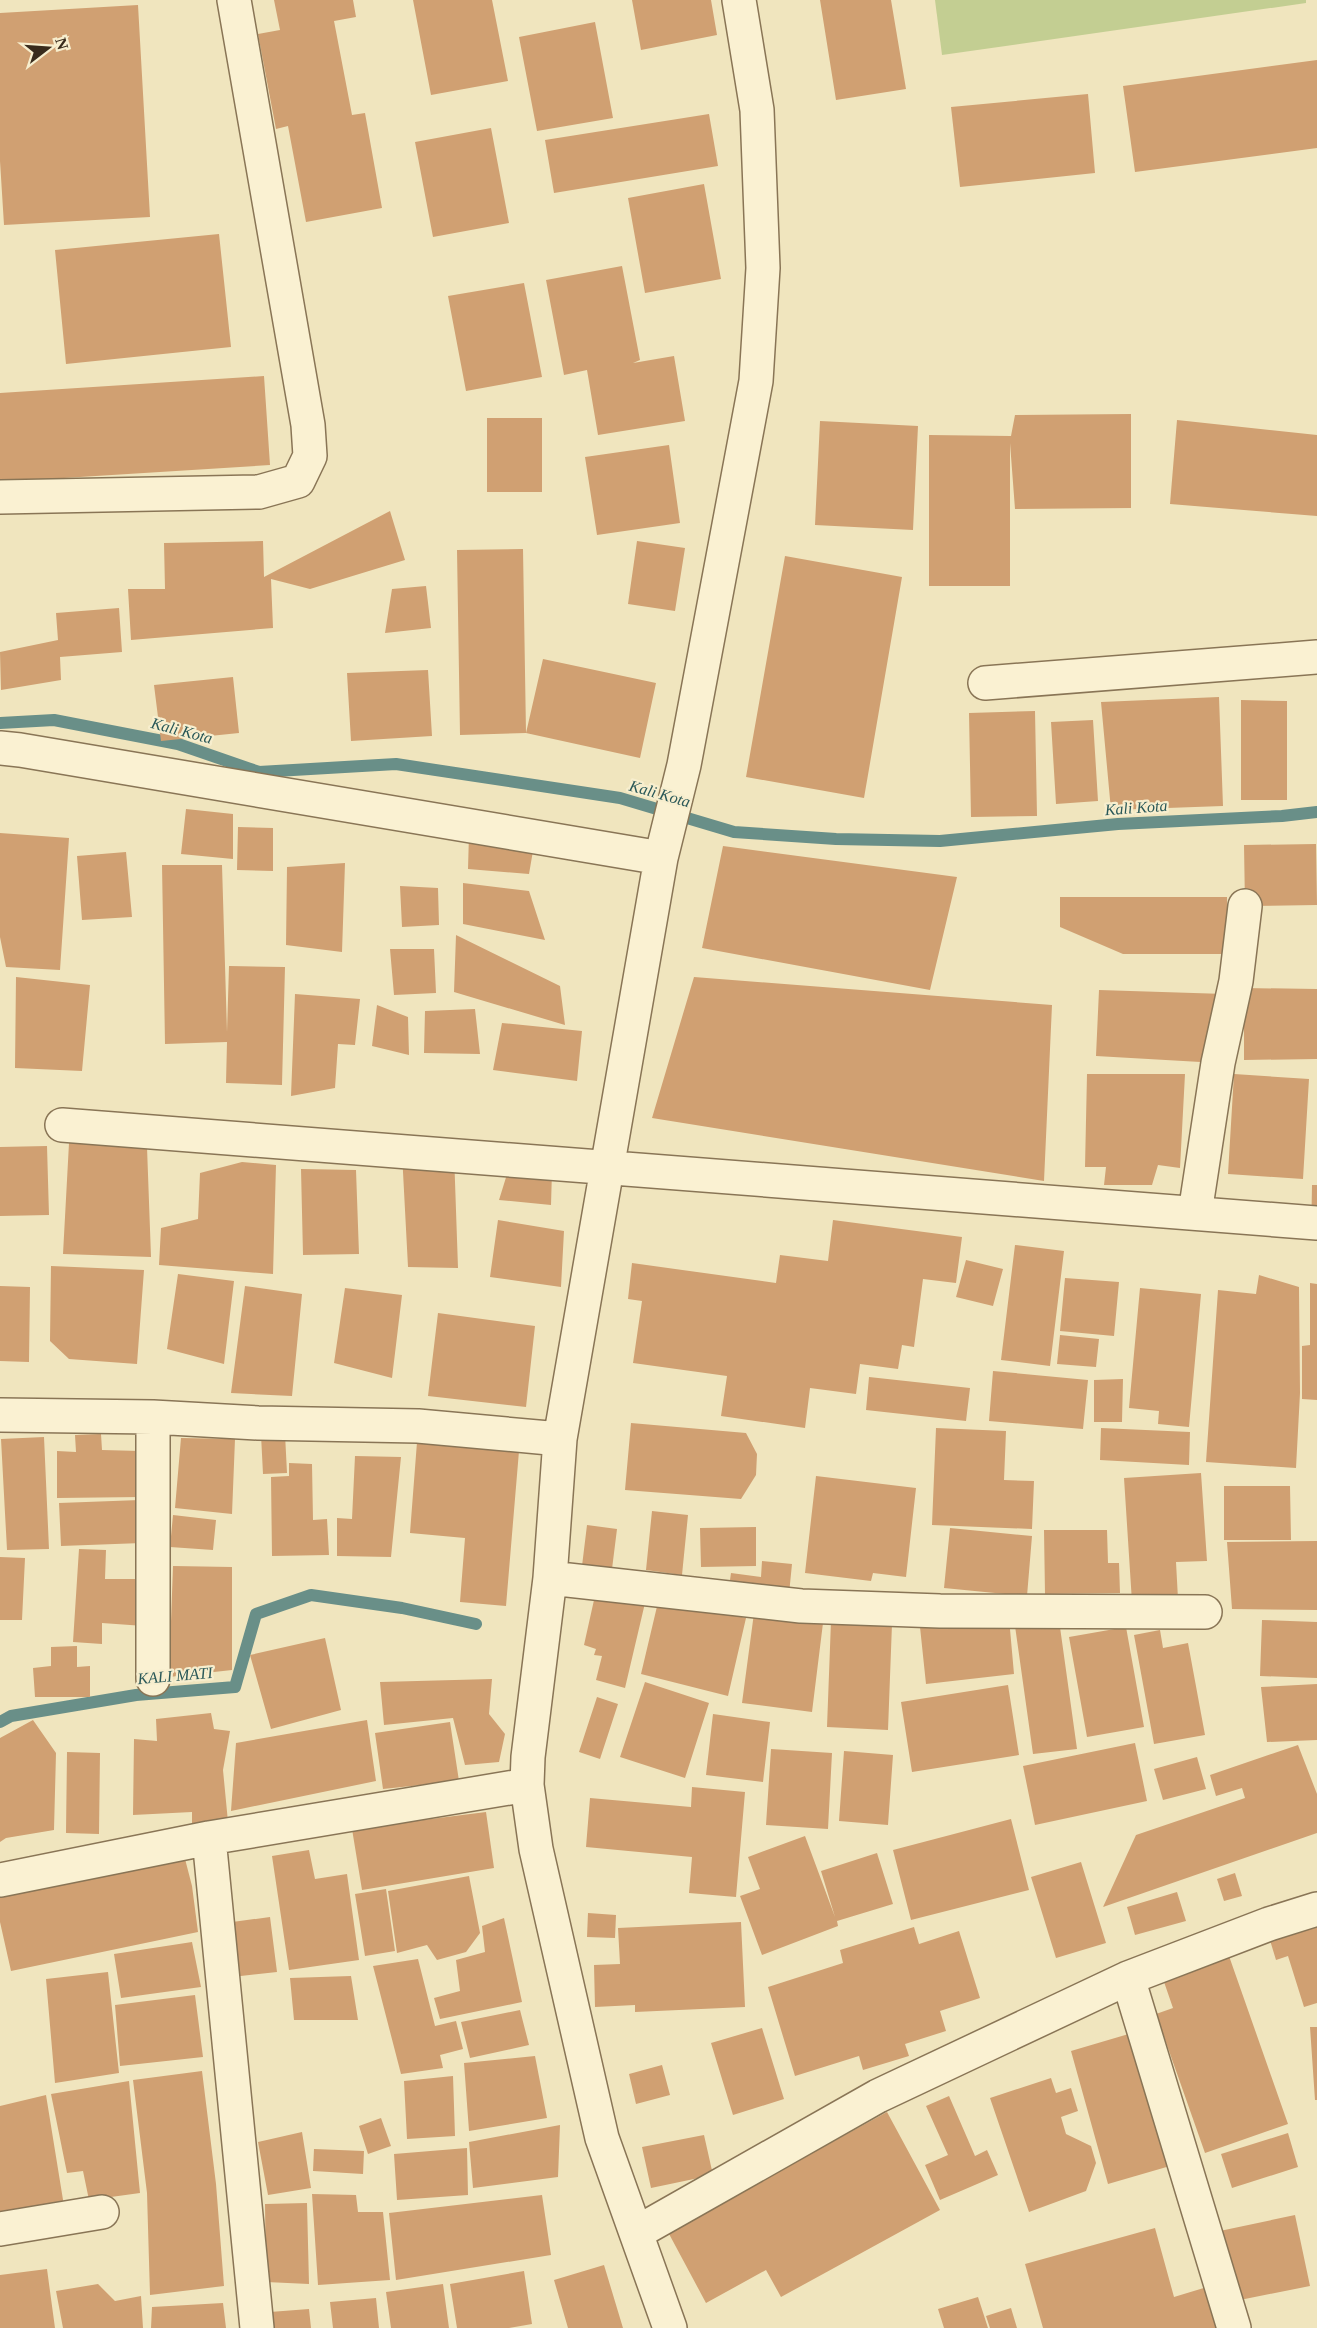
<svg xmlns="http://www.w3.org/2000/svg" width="1317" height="2328" font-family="'Times New Roman',serif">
<rect width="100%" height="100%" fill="#f0e5be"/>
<path fill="#c3ce92" d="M935,0H1306V3L942,55Z"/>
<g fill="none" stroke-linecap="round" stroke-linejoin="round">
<path stroke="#698f88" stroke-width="12" d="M0,723L54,720L178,744L259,772L396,764L620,798L734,832L836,839L940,841L1118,824L1282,816L1317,812
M0,1722L11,1716L136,1695L235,1687L256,1614L311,1595L402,1608L476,1624"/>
</g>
<path fill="#d0a072" d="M274,0H353L356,17L334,21L352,115L365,113L382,208L306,222L288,126L276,129L258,34L280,30Z
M413,0H492L508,81L431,95Z
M632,0H711L717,35L641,50Z
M820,0H891L906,89L836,100Z
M138,5L150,217L4,225L0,161V13Z
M595,22L613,118L537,131L519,37Z
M1317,60V148L1135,172L1123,86Z
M1088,94L1095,173L960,187L951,107Z
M709,114L718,166L554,193L545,140Z
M491,128L509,223L433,237L415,142Z
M704,184L721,279L645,293L628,198Z
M219,234L231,347L66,364L55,250Z
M622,266L640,360L633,363L674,356L685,421L598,435L587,370L564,375L546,280Z
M524,283L542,377L466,391L448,296Z
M264,376L270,465L0,482V393Z
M1131,414V508L1015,509L1010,443V586H929V435L1011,436L1015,415Z
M487,418H542V492H487Z
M1177,420L1317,435V516L1170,504Z
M820,421L918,426L913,530L815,525Z
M669,445L680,523L597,535L585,457Z
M390,511L405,560L310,589L271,579L273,628L131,640L128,589H165L164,543L263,541L264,577Z
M637,541L685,548L675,611L628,604Z
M523,549L526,733L543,659L656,683L640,758L526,733L460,735L457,550Z
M785,556L902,577L864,798L746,777Z
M426,586L431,628L385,633L392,589Z
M119,608L122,652L60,657L61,680L1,690L0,652L58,640L56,613Z
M428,670L432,736L351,741L347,673Z
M233,677L239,733L161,741L154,685Z
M1219,697L1223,806L1111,810L1101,702Z
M1241,700L1287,701V800H1241Z
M1035,711L1037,816L971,817L969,713Z
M1093,720L1098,801L1056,804L1051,722Z
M186,809L233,814V859L181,854Z
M238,827L273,828V871L237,870Z
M0,833L69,838L60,970L6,967L0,937Z
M469,834L534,845L529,874L468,869Z
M1316,844L1317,905L1245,906L1244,845Z
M723,846L957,877L930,990L702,948Z
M126,852L132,917L82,920L77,856Z
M345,863L342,952L286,945L287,867Z
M162,865H222L227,1032L229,966L285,967L282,1085L226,1083L227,1042L165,1044Z
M463,883L529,891L545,940L463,924Z
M400,886L438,888L439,925L402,927Z
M1060,897H1227L1228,954H1123L1060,927Z
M456,935L560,986L565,1025L454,992Z
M390,949H434L436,993L394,995Z
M16,977L90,985L82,1071L15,1068Z
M694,977L1052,1005L1044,1181L652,1118Z
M1244,988L1317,989V1059L1244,1060Z
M1099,990L1225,994L1218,1063L1096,1056Z
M295,994L360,999L355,1045L338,1044L335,1088L291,1096Z
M377,1005L408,1017L409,1055L372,1046Z
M475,1009L480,1054L424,1053L425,1011Z
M502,1023L582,1031L577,1081L493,1070Z
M1087,1074H1185L1180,1168L1158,1165L1152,1185H1104L1106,1167H1085Z
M1234,1074L1309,1079L1303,1179L1228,1174Z
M69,1143L147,1147L151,1257L63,1254Z
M47,1146L49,1215L0,1216V1147Z
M402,1153H454L458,1268L408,1267Z
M512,1158L552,1171L551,1205L499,1200Z
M242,1162L276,1165L273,1274L159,1265L161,1228L198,1219L200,1173Z
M301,1169L356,1170L359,1254L303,1255Z
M1312,1185H1317V1240H1311Z
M498,1220L564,1231L561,1287L490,1277Z
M833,1220L962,1237L956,1283L923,1279L914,1347L902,1345L898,1369L860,1364L856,1394L810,1388L805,1428L721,1416L727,1376L633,1363L642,1301L628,1299L632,1263L776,1283L780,1255L828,1261Z
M1015,1245L1064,1251L1050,1366L1001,1360Z
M966,1260L1003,1269L993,1306L956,1297Z
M51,1266L144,1270L137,1364L69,1359L50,1341Z
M178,1274L234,1281L224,1364L167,1349Z
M1259,1275L1299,1287L1300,1393L1296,1468L1206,1462L1218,1290L1256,1294Z
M1065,1278L1119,1282L1114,1336L1060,1331Z
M1310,1283L1317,1284V1400L1302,1399V1346L1310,1345Z
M0,1286L30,1287L29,1362L0,1361Z
M245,1286L302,1294L292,1396L231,1393Z
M345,1288L402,1295L392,1378L334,1363Z
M1140,1288L1201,1294L1189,1427L1158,1424L1159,1411L1129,1408Z
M438,1313L535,1326L526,1407L428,1396Z
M1060,1335L1099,1339L1096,1367L1057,1364Z
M993,1371L1088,1380L1083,1429L989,1421Z
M869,1377L970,1388L966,1421L866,1410Z
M1123,1379L1122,1422H1094V1380Z
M631,1423L746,1433L757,1454L756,1475L741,1499L625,1490Z
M936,1428L1006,1431L1004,1480L1034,1481L1032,1529L932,1525Z
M1101,1428L1190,1432L1189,1465L1100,1460Z
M101,1434L102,1450L140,1451L141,1497L57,1498V1451L76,1452L75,1435Z
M285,1434L287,1473L263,1474L261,1435Z
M44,1437L49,1549L7,1550L1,1439Z
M181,1438L235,1439L232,1514L175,1508Z
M417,1442L519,1451L506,1606L460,1602L465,1538L410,1533Z
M355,1456L401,1457L391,1557L337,1556V1518L352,1519Z
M289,1463L312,1464L313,1520L327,1519L329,1555L272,1556L271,1477L289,1476Z
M1201,1473L1207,1561L1176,1562L1178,1599L1132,1602L1124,1478Z
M816,1476L916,1488L906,1577L873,1573L871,1581L805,1573Z
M1224,1486H1290L1291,1540H1224Z
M140,1500L142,1543L61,1546L59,1503Z
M652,1511L688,1515L682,1575L646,1570Z
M173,1515L216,1520L213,1550L170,1547Z
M587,1525L617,1529L612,1569L582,1566Z
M756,1527V1566L701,1567L700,1528Z
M950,1528L1032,1536L1027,1596L944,1588Z
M1044,1530H1107L1108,1563H1119L1120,1593L1045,1594Z
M1317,1541V1610L1232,1609L1227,1542Z
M79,1549L106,1550L105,1579H146L144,1626L102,1623V1644L73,1642Z
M0,1557L25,1558L22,1620H0Z
M762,1561L792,1564L789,1594L729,1587L731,1573L761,1577Z
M173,1566L232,1567V1670L169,1677Z
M596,1591L645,1603L625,1688L596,1680L602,1656L594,1655L596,1649L584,1645Z
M659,1598L746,1618L728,1696L641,1674Z
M754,1613L823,1623L812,1712L742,1703Z
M1009,1618L1014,1674L926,1684L920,1627Z
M1059,1620L1077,1749L1033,1754L1015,1626Z
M1262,1620L1317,1622V1678L1260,1676Z
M831,1621L892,1624L888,1730L827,1727Z
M1126,1627L1144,1727L1087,1737L1069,1637Z
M1160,1630L1163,1648L1188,1643L1205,1735L1154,1744L1134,1635Z
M325,1638L341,1710L271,1729L250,1655Z
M77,1646V1667L90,1666V1697H35L33,1668L51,1666V1647Z
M492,1679L489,1714L505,1734L499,1762L465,1765L453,1718L384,1725L380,1682Z
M645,1682L709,1703L685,1778L620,1757Z
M1317,1684V1740L1267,1742L1261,1687Z
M1008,1685L1019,1755L912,1772L901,1702Z
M597,1697L618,1704L600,1759L579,1752Z
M211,1713L214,1729L230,1731L223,1770L228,1822L192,1826V1812L133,1815L134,1739L157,1741L156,1719Z
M713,1714L770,1722L763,1782L706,1775Z
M33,1720L56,1753L54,1830L6,1838L0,1842V1738Z
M367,1720L376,1781L231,1811L236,1743Z
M450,1722L459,1781L383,1789L375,1733Z
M1135,1743L1147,1801L1035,1825L1023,1766Z
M1298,1745L1317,1794V1833L1103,1907L1136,1835L1245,1798L1242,1788L1216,1796L1210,1775Z
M771,1749L832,1753L828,1829L766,1825Z
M844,1751L893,1755L888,1825L839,1821Z
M67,1752L100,1753L99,1834L66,1833Z
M1197,1757L1206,1789L1163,1800L1154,1769Z
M692,1787L745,1792L736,1897L689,1893L692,1857L586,1847L590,1798L691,1807Z
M486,1812L494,1868L362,1890L352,1829Z
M1011,1819L1029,1890L911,1920L893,1850Z
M805,1836L835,1917L821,1871L877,1853L893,1904L837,1921L838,1926L762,1955L740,1896L760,1889L748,1857Z
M309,1850L315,1879L347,1874L359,1960L289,1970L272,1856Z
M184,1855L192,1886L198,1932L11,1971L0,1922V1893Z
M1081,1862L1106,1943L1056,1958L1031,1877Z
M1235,1873L1242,1896L1224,1901L1217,1879Z
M469,1876L480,1933L466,1952L437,1960L427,1945L397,1953L388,1891Z
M386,1889L395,1951L365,1956L355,1894Z
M1177,1892L1186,1921L1135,1935L1127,1907Z
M588,1913L616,1915L615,1938L587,1937Z
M270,1917L277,1972L232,1977L225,1923Z
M504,1918L522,2002L440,2019L434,1998L460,1991L456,1960L485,1952L482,1926Z
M741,1922L745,2007L635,2012V2005L595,2007L594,1965L620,1964L618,1928Z
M1317,1922V2003L1304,2007L1288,1956L1276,1960L1269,1937Z
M914,1927L919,1944L959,1931L980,1998L940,2011L946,2031L905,2044L909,2056L863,2070L859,2056L795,2076L768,1987L843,1963L840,1950Z
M192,1942L201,1987L121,1998L114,1954Z
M1229,1956L1288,2124L1205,2153L1156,2014L1173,2008L1163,1979Z
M418,1959L435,2026L456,2021L463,2049L440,2055L443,2068L401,2074L373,1966Z
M108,1972L119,2073L55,2083L46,1979Z
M351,1976L358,2020H294L290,1978Z
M195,1995L203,2057L120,2066L115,2005Z
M520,2010L529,2045L470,2058L461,2022Z
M1310,2027H1317V2100H1315Z
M762,2028L784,2099L733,2115L711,2043Z
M1132,2033L1170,2166L1108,2184L1071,2051Z
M535,2056L547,2118L469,2131L464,2063Z
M662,2065L670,2095L636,2104L629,2074Z
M202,2071L216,2184L224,2286L150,2295L147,2193L133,2080Z
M453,2076L455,2136L407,2139L404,2081Z
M1051,2078L1056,2093L1071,2088L1078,2111L1061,2117L1066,2134L1091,2146L1096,2163L1086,2191L1029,2212L990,2098Z
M129,2081L140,2193L89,2200L83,2171L67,2173L51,2094Z
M46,2095L64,2206L0,2220V2106Z
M949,2096L975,2156L987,2150L998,2175L940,2200L925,2165L948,2155L926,2106Z
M887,2112L940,2210L781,2297L766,2270L706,2303L668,2232Z
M381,2118L391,2146L368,2154L359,2126Z
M560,2125L558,2177L473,2188L469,2142Z
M302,2132L311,2188L268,2195L258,2142Z
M1288,2133L1298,2167L1232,2188L1221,2154Z
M704,2135L713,2175L651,2188L642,2147Z
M467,2148L468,2195L397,2200L394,2154Z
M314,2149L364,2151L363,2174L313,2171Z
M312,2194L356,2195L358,2212H383L390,2280L318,2285Z
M542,2195L551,2255L396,2280L389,2213Z
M307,2203L309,2284L266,2282L265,2204Z
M1295,2215L1310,2286L1230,2302L1215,2232Z
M1155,2228L1174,2297L1207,2287L1219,2328H1043L1025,2264Z
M604,2265L623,2328H568L554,2280Z
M47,2269L55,2328H0V2275Z
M524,2271L532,2324L509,2328H457L450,2284Z
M98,2284L115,2301L141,2296L143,2328H63L56,2291Z
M443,2284L449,2328H391L386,2292Z
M978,2297L988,2328H944L938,2309Z
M376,2298L379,2328H333L330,2302Z
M223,2303L226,2328H151L152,2307Z
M1011,2308L1017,2328H990L986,2316Z
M309,2309L311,2328H272L270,2312Z"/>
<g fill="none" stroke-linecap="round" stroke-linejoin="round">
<g stroke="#897556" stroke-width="36">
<path id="minor" d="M0,497L259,492L298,481L310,456L308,425L234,0
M985,683L1317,657
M0,748L20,750L661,858
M62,1125L1317,1223
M1195,1213L1218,1063L1236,981L1245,906
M0,1415L153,1417L258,1423L418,1426L560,1439
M153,1417V1679
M550,1578L801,1606L940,1611L1205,1612
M209,1838L257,2328
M0,1880L209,1838L527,1785
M1128,1978L1234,2328
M0,2229L102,2212
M636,2233L878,2096L1128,1978L1269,1924L1317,1909
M670,2328L602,2138L536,1849L527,1785L528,1757L550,1578L560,1439L661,858L684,765L756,381L763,268L757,110L739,0"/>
</g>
<use href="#minor" stroke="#faf1d2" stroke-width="33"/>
</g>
<g text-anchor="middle" stroke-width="4.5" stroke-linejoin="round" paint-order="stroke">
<g font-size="16" font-style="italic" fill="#2a5858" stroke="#f7eece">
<text transform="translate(182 730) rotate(15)" y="6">Kali Kota</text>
<text transform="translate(660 793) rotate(16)" y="6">Kali Kota</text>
<text transform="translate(1136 807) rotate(-4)" y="6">Kali Kota</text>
<text transform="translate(175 1675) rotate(-5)" y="6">KALI MATI</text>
</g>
</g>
<g transform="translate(48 48) rotate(73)" stroke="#f7eece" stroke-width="4.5" paint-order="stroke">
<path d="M0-4.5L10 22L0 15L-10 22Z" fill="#382b1c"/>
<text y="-9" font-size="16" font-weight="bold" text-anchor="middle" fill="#382b1c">N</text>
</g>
</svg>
